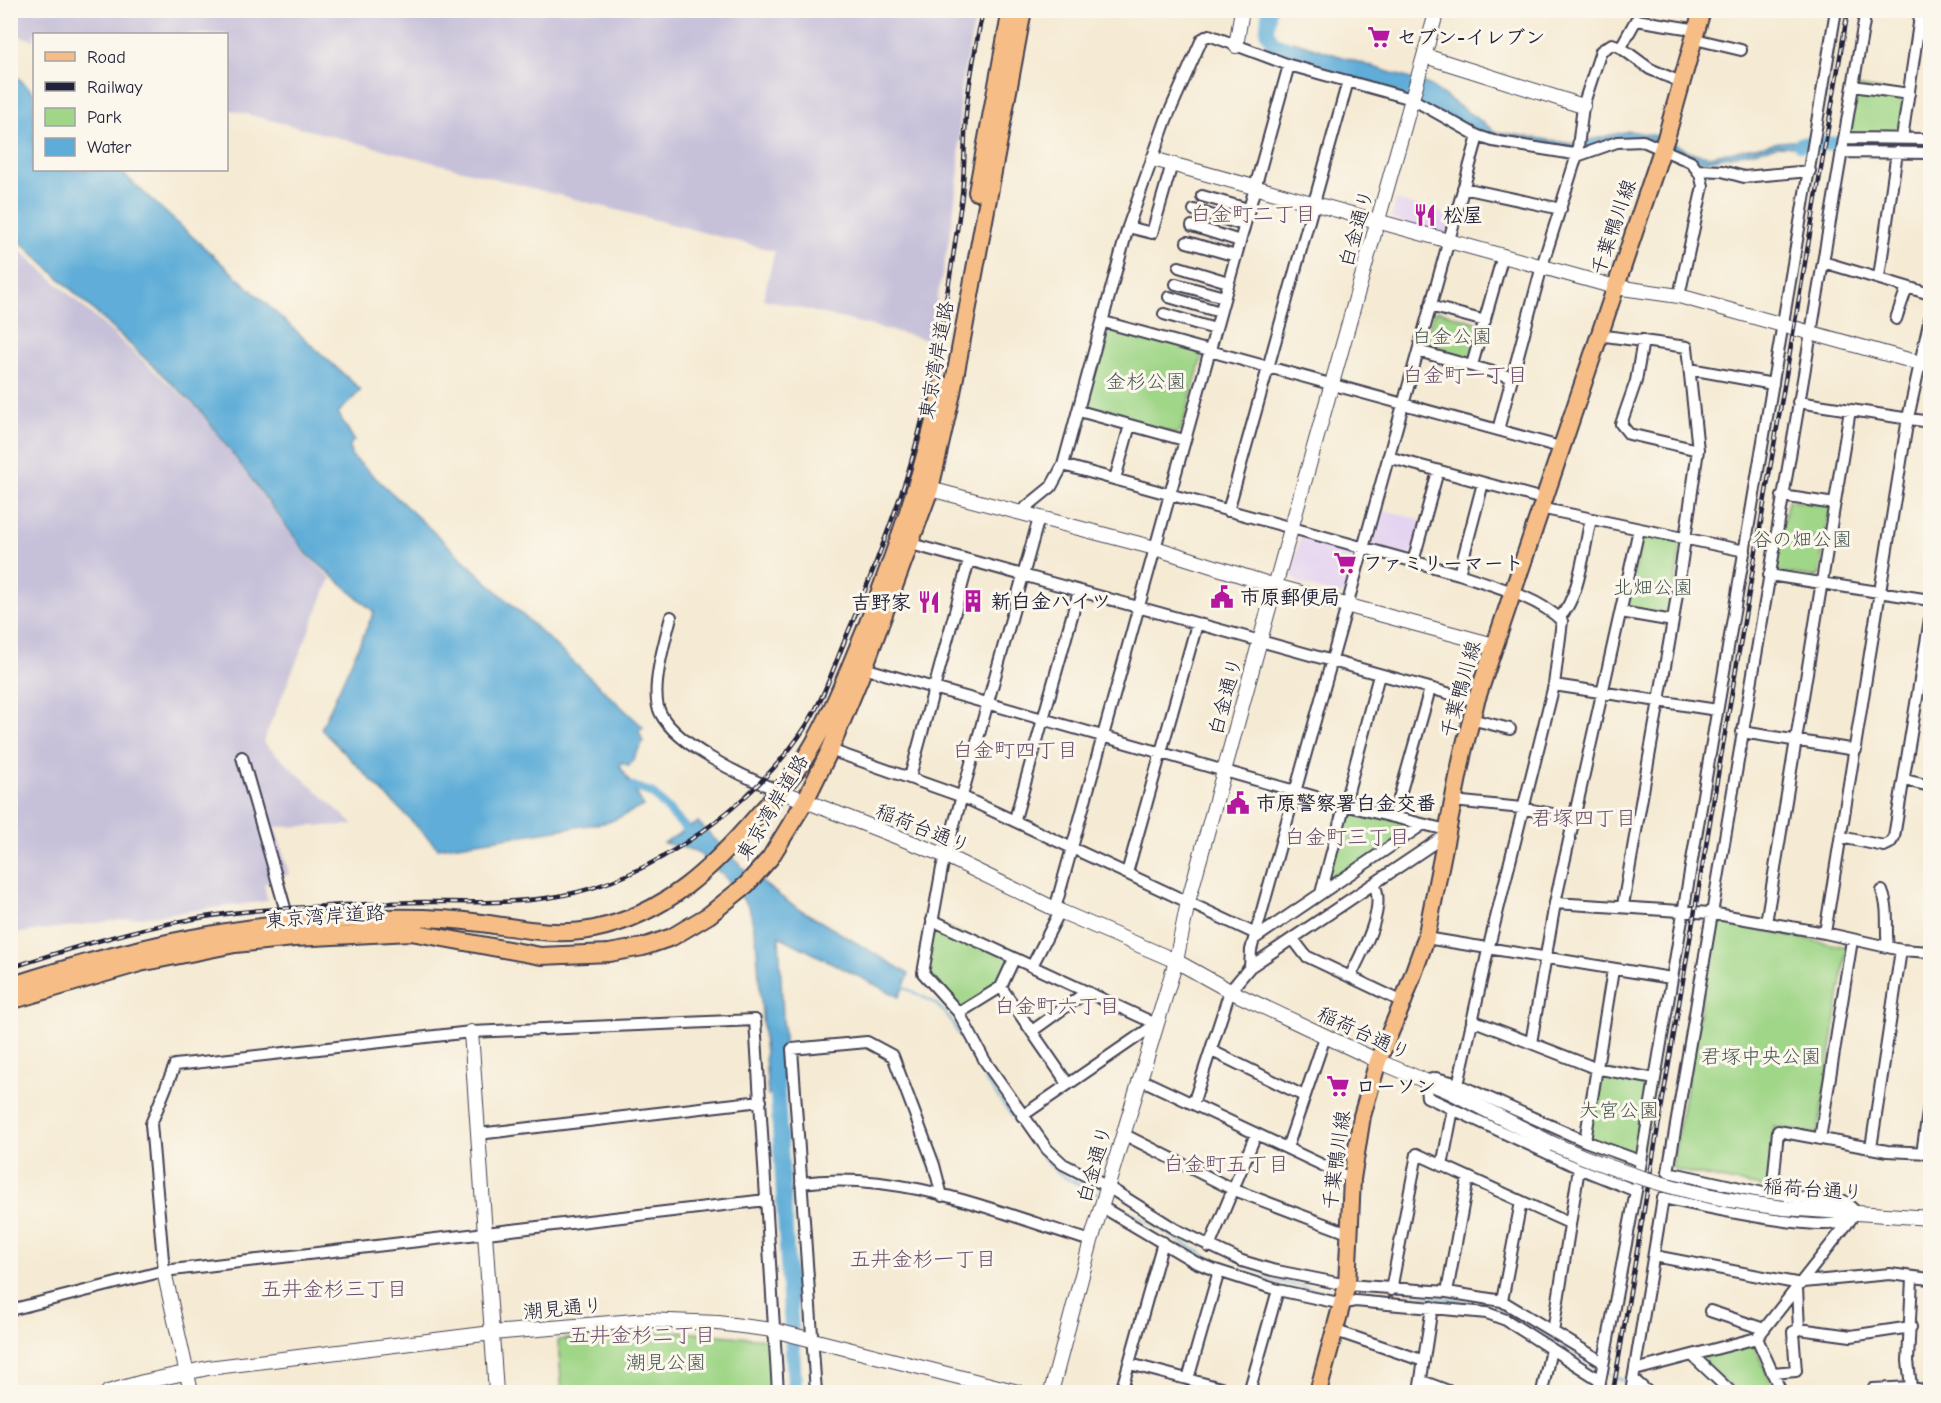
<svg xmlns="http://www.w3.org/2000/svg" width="1941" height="1403" font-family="'Comic Neue','Klee One',sans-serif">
<rect width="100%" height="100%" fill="#fbf7ec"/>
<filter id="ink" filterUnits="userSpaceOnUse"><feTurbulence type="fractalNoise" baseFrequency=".0167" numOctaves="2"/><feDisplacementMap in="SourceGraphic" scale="12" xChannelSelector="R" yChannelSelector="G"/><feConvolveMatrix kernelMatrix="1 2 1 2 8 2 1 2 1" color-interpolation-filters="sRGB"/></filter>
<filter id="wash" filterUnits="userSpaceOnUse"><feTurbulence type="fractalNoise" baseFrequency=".008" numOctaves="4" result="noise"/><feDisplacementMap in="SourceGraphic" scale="24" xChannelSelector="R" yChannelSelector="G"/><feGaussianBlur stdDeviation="1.35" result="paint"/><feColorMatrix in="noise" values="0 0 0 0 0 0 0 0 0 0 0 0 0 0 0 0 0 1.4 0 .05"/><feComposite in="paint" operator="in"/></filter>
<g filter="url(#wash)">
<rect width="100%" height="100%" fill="#f5ead3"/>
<path fill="#e4d3f1" d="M1396,200L1453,216L1449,230L1442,234L1391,219Z
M1380,509L1421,520L1412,553L1406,556L1374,547L1371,540Z
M1301,536L1356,552L1346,592L1338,596L1297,582L1291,573Z"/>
<path fill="#c6c0d9" d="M10,11H977L960,91L959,171L950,235L929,340L763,299L775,251L227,109L226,34H34V40L11,34Z
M10,241L199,411L306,555L331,578L263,742L354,825L275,827L289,874L264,884L268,901L11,934Z"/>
<path fill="#a0d688" stroke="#617c62" stroke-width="1.5" d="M1853,86L1909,94L1902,138H1846Z
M1438,311L1478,323L1480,327L1472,358L1467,361L1427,350L1424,345L1433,314Z
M1110,326L1199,351L1202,357L1181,430L1176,434L1087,410L1084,405L1104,329Z
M1788,500L1828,506L1830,509L1819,575L1816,577L1776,572L1774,568Z
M1644,534L1681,542L1671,614L1667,617L1628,610L1626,607L1642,536Z
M1344,805L1422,825L1321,893Z
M932,920L1014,959L1001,987L959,1013L923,973Z
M1716,921L1847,947L1818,1132L1815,1134L1774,1127L1771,1186L1766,1188L1675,1170L1672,1166Z
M1595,1068L1655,1079L1640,1161L1585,1141Z
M671,1331L766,1339L771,1343L774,1392H562L558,1340Z
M1751,1344L1754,1346L1775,1392H1735L1703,1362L1704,1357Z"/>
<path fill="#5eadd8" stroke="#40688a" stroke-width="1.5" d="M1293,41L1429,85L1496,132L1573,144L1629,131L1662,137L1691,153L1709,156L1779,142L1807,140V147L1778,146L1705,161L1696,160L1651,140L1570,149L1492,138L1468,125L1289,60Z
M11,71L34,93V170H119L361,390L338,413L354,440L350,445L351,455L643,727L639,731L643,742L629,766L622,762L620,766L644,806L609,822L438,848L321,729L374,612L307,554L200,410L11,233Z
M698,822L744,869L791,904L909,974L899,997L779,936L786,1081L768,1095L756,937L749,907L726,878L696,851L664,843Z"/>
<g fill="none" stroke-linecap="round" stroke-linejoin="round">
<path stroke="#5eadd8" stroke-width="2" d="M903,987L935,1003L948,1016L988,1084L1047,1163L1064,1177L1101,1195
M1108,1199L1220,1264L1269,1280L1339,1294
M1351,1295C1395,1296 1462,1295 1502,1311C1535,1325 1567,1350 1597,1369
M1605,1373L1630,1383"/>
<path stroke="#5eadd8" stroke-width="9" d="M632,786L652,793L694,837"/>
<path stroke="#5eadd8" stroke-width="15" d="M1269,10L1267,32L1273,43L1309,55
M1801,144H1930
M776,1069L795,1392"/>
</g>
</g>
<g filter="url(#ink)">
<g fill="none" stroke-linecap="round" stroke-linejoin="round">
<g stroke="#424052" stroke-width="14">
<path id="minor" d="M1695,39L1741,50
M1621,47L1636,20L1698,30
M1853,86L1909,94
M1846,138L1930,139
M1902,138L1921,10
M1843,152L1930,153
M1698,170L1722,171L1744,177L1810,171
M1463,188L1561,209
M1202,196L1248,209
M1194,210L1244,225
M1192,226L1240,241
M1128,227L1152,233L1172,164
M1187,242L1236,256
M1823,262L1930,294
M1179,267L1228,282
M1879,277L1897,152
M1176,284L1224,297
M1169,297L1220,312
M1430,306L1485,321
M1164,314L1215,329
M1896,319L1907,287
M1104,322L1560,447
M1598,335L1687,347L1698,450L1673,621L1623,905
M1643,340L1636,381L1621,424L1629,434L1698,450
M1418,351L1511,377
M1472,365L1503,255
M1690,369L1773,384
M1798,402L1930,422
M1079,411L1184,440
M1498,430L1542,266L1577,155L1583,106L1601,51L1612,44L1620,47L1650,69L1683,83
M1388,457L1543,499
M1063,465L1459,574C1491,585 1538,597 1562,621L1554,685L1488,950L1458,1085
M1115,479L1130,425
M1782,496L1835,504
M1540,508L1745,551
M1228,511L1348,81
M1019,513L1051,487L1063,465L1128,227L1166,120L1202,39L1209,35L1289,65L1412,99L1478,136L1493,141L1580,155L1617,142L1643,141L1691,162L1700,174L1703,186L1679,296
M1039,518L942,868L923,973L959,1013L985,1061L1047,1149L1063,1164L1108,1187L1175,1229L1242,1261L1272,1270L1347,1285L1447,1292L1502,1301L1603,1362
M911,544L1476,701
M1413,562L1438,471
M1459,574L1483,483
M1769,575L1930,600
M1621,612L1673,621
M671,617C665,640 652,684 658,707C668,742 747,779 780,791
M1559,618C1580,598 1584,547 1591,519
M860,667L1344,805L1447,830
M1554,685L1717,710
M1471,719L1510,729
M1742,732L1856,750
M830,750L963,797L1256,934
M242,757L291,929
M910,777L969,560
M1905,780L1930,786
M1453,801L1522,808L1573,818
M1394,816L1430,689
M1015,819L1079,591
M1841,837L1884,846L1890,843L1894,837L1930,619
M1127,873L1197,624
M1882,891C1890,909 1885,928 1888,947
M1321,893L1379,675
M1555,903L1711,913L1825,933L1901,950L1930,952
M1055,909L1289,65
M932,920L1156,1024
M1766,923L1850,410
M1825,933L1908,418L1930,318
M1426,938L1671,978
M1254,939L1422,825
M1293,939L1306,956L1403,1002
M1032,966L1060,911
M1250,967L1251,950L1478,136
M1350,977C1361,954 1387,909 1374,884
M1001,987L1068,1084
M959,1013L1001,987L1014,959
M1472,1020L1595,1068L1655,1079
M1032,1031L1085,993
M1531,1043L1555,903L1639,529
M1212,1051L1304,1096
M1140,1079L1352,1179
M1193,1104L1230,991L1250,967L1446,835
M1022,1116L1156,1024
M478,1134L761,1101
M1123,1134L1232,1189L1348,1233
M1820,1139L1852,940
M1585,1141L1613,970
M1287,1148L1325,1037
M1871,1148L1901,950
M1922,1153L1930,1099
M1442,1166L1453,1109
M801,1183C898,1169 999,1213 1091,1241
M1636,1191L1579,1168L1427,1097L1425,1081L1436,1078L1455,1083L1585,1141L1640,1161
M1772,1195L1778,1131L1887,1151L1930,1153
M1102,1207L1195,1262L1212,1269L1278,1290L1343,1304L1355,1301L1487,1313L1506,1320L1600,1380
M1856,1212L1844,1201L1772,1195L1668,1172L1866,10
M1209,1247L1256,1134
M1654,1256L1801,1284
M164,1271L151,1124L175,1065L471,1032L755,1020L778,1392
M1803,1282L1890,1274L1930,1279
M1797,1288L1799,1329L1851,1336L1911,1327
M1391,1290L1417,1154L1569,1223
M1447,1292L1468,1178
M1502,1301L1521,1202
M10,1310L164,1271L766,1200
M1710,1311L1764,1329
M1336,1331L1424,1361
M1553,1332L1579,1168
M1757,1338L1781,1392
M1693,1356L1731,1392
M1130,1364L1236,1392
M1635,1370L1757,1338L1851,1219
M1772,1373L1796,1371L1793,1332L1799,1329
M1188,1379L1219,1271
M1633,1379L1648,1392
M1422,1381L1451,1392
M1911,1387L1908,1361L1912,1278
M816,1392L792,1049L867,1042L893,1056L934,1165L942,1196
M1121,1392L1163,1242
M1249,1392L1278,1290
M1419,1392L1432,1307
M1542,1392L1551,1349
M1598,1392L1636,1191L1836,10
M1631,1392L1663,1198C1695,1205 1815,1232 1841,1222C1846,1220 1851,1215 1856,1212
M1871,1392L1873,1389L1911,1387L1929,1392"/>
</g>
<g stroke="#424052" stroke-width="16">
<path id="tertiary" d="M1236,46L1242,10
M1425,56L1583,106
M1153,159L1615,287L1679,296L1930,366
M930,489L1155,548L1275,586L1494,645
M780,791L946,856L1055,909L1176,961L1230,991L1378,1061L1449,1091L1553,1144
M471,1032L496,1392
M1784,1208L1930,1218
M164,1271L191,1392
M108,1392L143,1382L208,1368L492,1333L646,1320L718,1323L773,1330L1018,1392
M1051,1392L1091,1241L1176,961L1188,902L1275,586L1437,10"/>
</g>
<g stroke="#424052" stroke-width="20">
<path id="primary" d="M1318,1392L1347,1285L1352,1179L1362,1116L1378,1061L1403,1002L1426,938L1463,752L1476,701L1666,138L1702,10"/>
</g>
<g stroke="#424052" stroke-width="20">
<path id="trunk" d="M977,192L1011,10
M10,986C130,947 252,920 379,918C412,917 448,918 481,923C519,928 556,937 594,929C666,914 712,868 758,815C778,793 798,771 813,745C835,707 851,664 868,623C898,545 925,468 942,386
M10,1001L140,963L235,944L294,938L411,932L541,956L609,953L643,947L672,937L709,915L746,885L770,858L805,801L830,750L864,668L930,489L952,393L1023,10"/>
</g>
<use href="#minor" stroke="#fff" stroke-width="10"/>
<use href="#tertiary" stroke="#fff" stroke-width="14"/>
<use href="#primary" stroke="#f6be86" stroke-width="16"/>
<use href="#trunk" stroke="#f6be86" stroke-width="16"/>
<g stroke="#22223b" stroke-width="4.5">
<path id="rail" d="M10,968C99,939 184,914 277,909C326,906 374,903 423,902C468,902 515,904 559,896C651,880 756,804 806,726C826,695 837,657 852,623C871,576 890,528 906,479C933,392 948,293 961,203C965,173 964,144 966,114C969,79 976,45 983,10
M1613,1392L1848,10"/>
</g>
<use href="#rail" stroke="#fbf7ec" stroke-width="2" stroke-dasharray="7" stroke-linecap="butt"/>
<g stroke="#424052" stroke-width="16" stroke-linecap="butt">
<path id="tertiary-bridge" d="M1553,1144C1627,1177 1703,1199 1784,1208"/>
</g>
<use href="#tertiary-bridge" stroke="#fff" stroke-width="14"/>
</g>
</g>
<defs>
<g id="supermarket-bare" transform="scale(1.8)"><path d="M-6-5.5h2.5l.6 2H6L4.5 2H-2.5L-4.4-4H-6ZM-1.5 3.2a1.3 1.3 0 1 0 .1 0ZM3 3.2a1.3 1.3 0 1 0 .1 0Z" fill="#b5179e" stroke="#fbf7ec" stroke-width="2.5" paint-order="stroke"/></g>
<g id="restaurant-bare" transform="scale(1.8)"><path d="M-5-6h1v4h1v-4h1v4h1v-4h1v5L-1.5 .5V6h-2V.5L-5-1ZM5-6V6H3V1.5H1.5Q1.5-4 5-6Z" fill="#b5179e" stroke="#fbf7ec" stroke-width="2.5" paint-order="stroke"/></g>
<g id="civic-bare" transform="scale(1.8)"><path d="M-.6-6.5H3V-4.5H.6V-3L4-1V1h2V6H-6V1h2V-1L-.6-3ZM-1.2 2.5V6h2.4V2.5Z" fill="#b5179e" stroke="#fbf7ec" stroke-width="2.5" paint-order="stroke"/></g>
<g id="building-bare" transform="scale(1.8)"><path d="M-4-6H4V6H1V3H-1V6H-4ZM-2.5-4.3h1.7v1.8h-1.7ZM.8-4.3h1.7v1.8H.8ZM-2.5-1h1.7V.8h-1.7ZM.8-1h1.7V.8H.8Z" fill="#b5179e" stroke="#fbf7ec" stroke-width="2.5" paint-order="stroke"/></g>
</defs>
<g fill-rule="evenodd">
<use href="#supermarket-bare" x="1379" y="37"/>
<use href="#restaurant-bare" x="1425" y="215"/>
<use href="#supermarket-bare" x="1345" y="563"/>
<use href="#civic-bare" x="1222" y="597"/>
<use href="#building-bare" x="973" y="601"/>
<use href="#restaurant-bare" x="929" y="602"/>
<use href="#civic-bare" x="1238" y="803"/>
<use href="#supermarket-bare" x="1338" y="1086"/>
</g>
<g text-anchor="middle" stroke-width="6" stroke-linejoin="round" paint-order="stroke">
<g font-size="20" font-weight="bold" fill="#22223b" stroke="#fbf7ec" text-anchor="start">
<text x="1397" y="44">セブン-イレブン</text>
<text x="1443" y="222">松屋</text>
<text x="1363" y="570">ファミリーマート</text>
<text x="1240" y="604">市原郵便局</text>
<text x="991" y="608">新白金ハイツ</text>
<text x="911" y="609" text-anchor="end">吉野家</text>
<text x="1256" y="810">市原警察署白金交番</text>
<text x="1356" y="1093">ローソン</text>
</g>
<g font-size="20" fill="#22223b" stroke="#fbf7ec">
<text transform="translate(1613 227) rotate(-71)" y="7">千葉鴨川線</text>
<text transform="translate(1356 228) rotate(-74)" y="7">白金通り</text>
<text transform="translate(936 360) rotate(-80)" y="7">東京湾岸道路</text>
<text transform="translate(1460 689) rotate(-74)" y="7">千葉鴨川線</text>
<text transform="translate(1225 696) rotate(-75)" y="7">白金通り</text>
<text transform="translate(772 807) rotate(-59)" y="7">東京湾岸道路</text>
<text transform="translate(923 828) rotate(22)" y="7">稲荷台通り</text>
<text transform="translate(325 916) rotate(-4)" y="7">東京湾岸道路</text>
<text transform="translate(1364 1033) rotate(25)" y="7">稲荷台通り</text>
<text transform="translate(1336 1160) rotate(-82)" y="7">千葉鴨川線</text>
<text transform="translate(1094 1164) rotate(-74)" y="7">白金通り</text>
<text transform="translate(1813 1189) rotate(4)" y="7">稲荷台通り</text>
<text transform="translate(563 1308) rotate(-5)" y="7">潮見通り</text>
</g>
<g font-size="20" fill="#485852" stroke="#fbf7ec">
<text x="1452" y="343">白金公園</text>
<text x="1146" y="388">金杉公園</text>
<text x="1802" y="546">谷の畑公園</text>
<text x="1653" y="594">北畑公園</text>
<text x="1761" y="1063">君塚中央公園</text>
<text x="1619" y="1117">大宮公園</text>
<text x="666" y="1369">潮見公園</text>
</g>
<g font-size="21" fill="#6a4e6c" stroke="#fbf7ec">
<text x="1253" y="221">白金町二丁目</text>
<text x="1465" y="382">白金町一丁目</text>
<text x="1015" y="757">白金町四丁目</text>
<text x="1584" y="825">君塚四丁目</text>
<text x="1347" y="844">白金町三丁目</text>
<text x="1057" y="1013">白金町六丁目</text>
<text x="1226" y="1171">白金町五丁目</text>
<text x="923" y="1266">五井金杉一丁目</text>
<text x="334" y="1296">五井金杉三丁目</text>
<text x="642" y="1342">五井金杉二丁目</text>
</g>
</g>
<rect width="1941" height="1403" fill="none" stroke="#fbf7ec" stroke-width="36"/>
<rect x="33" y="33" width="195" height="138" fill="#fbf7ec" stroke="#a4a2a5" stroke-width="1.5"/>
<rect x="45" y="52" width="30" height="9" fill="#f6be86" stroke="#a4a2a5" stroke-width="1.5"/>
<text x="87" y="63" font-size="18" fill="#22223b">Road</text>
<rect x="45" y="82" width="30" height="9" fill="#22223b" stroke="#a4a2a5" stroke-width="1.5"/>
<text x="87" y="93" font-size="18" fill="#22223b">Railway</text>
<rect x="45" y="108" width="30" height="18" fill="#a0d688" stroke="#a4a2a5" stroke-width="1.5"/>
<text x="87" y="123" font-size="18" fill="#22223b">Park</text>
<rect x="45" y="138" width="30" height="18" fill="#5eadd8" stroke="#a4a2a5" stroke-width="1.5"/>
<text x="87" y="153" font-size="18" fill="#22223b">Water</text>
</svg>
